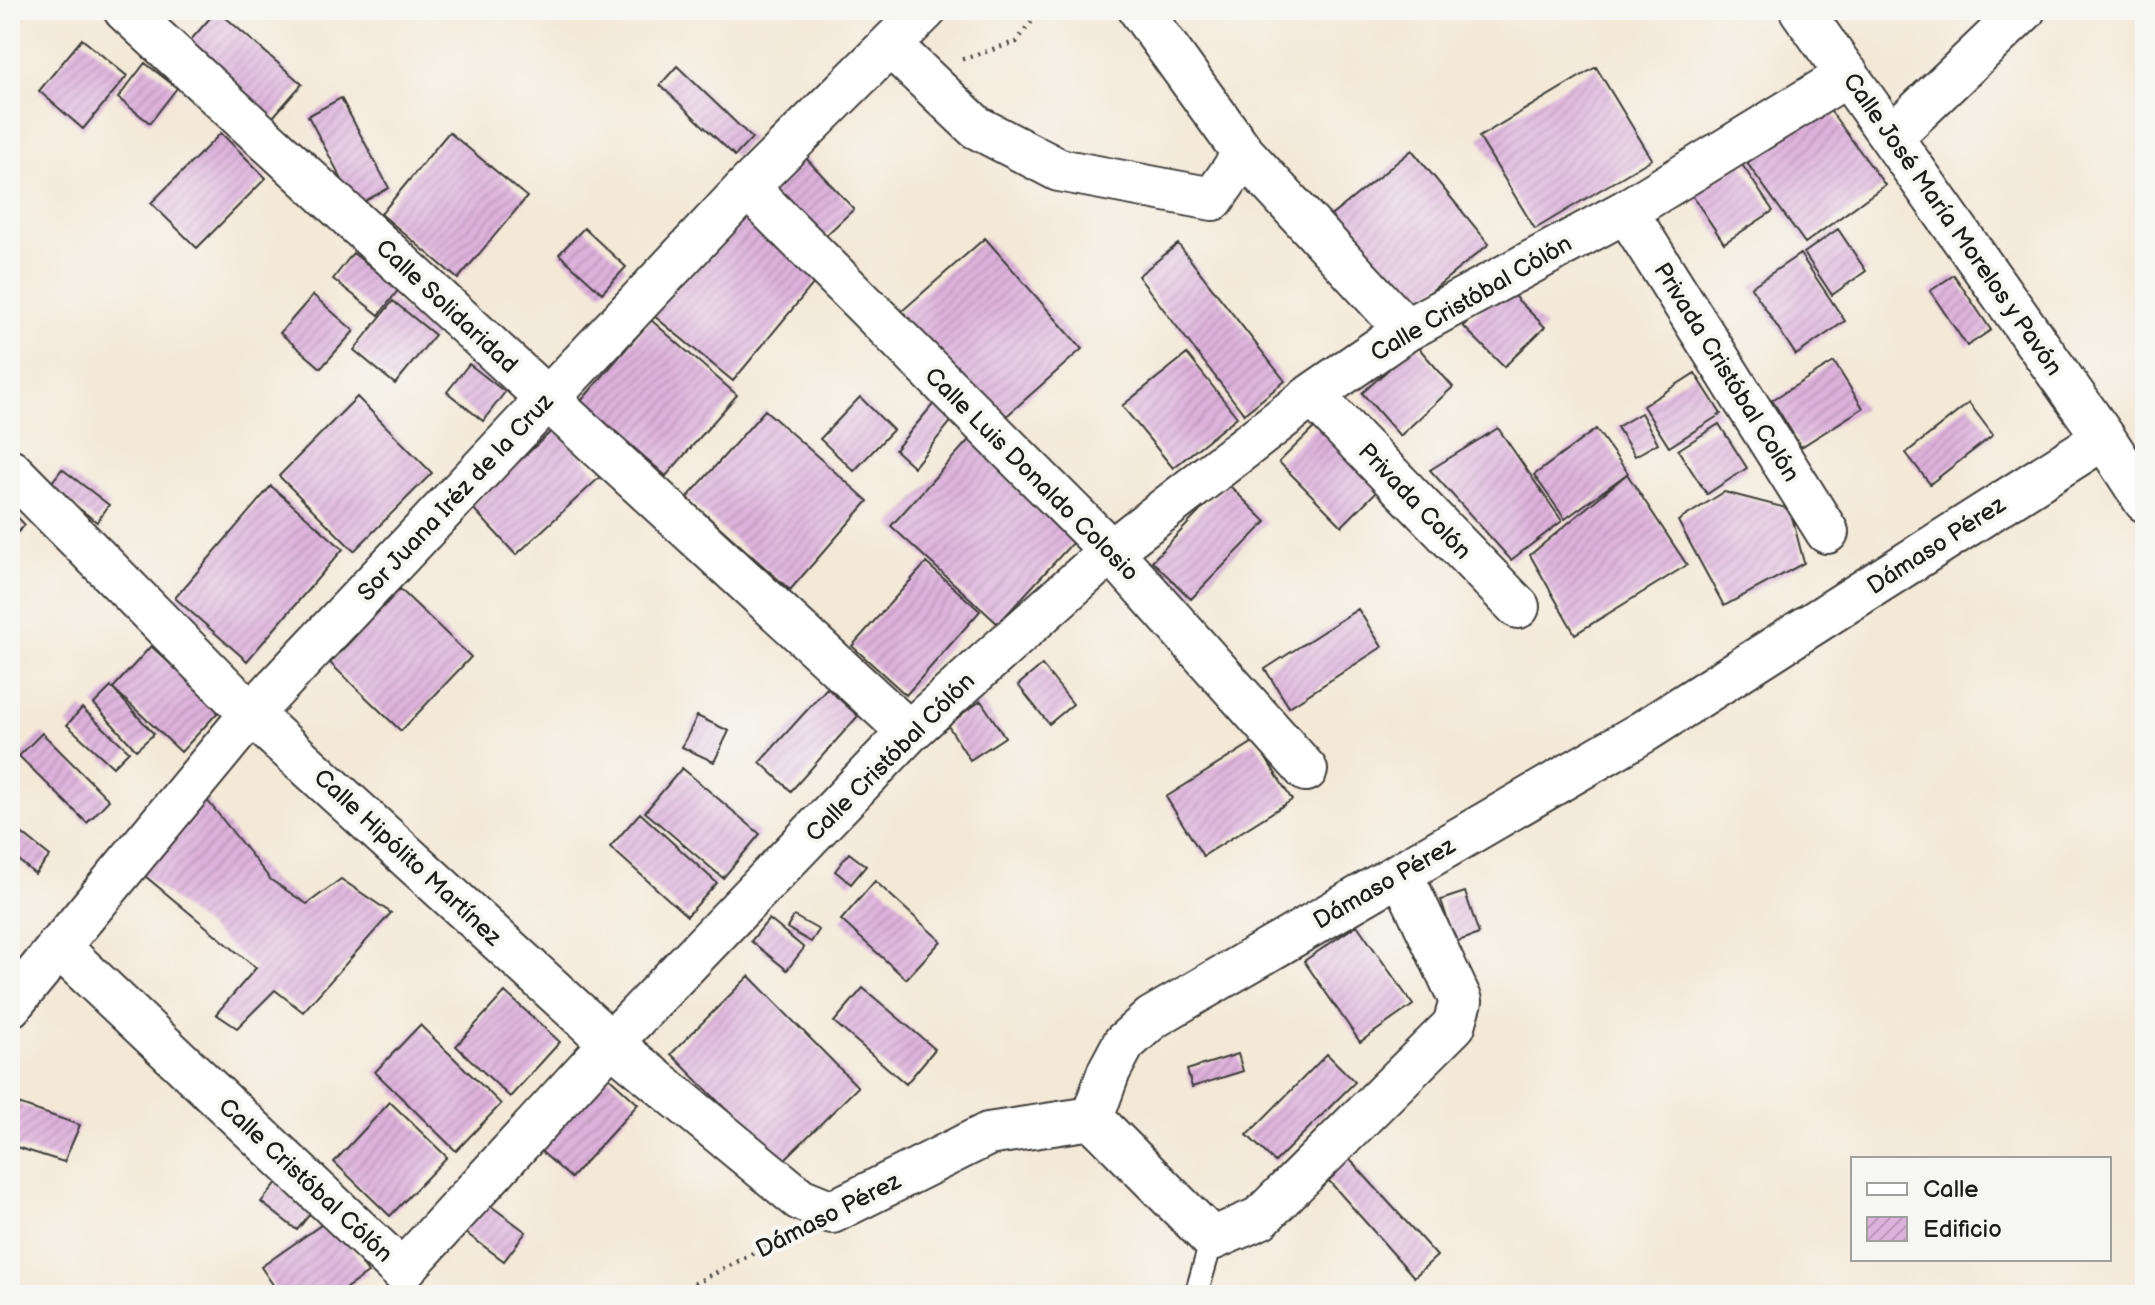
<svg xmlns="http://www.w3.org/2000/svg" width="2155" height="1305" font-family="'Balsamiq Sans',sans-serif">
<defs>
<pattern id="building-hatch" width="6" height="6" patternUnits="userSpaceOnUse" patternTransform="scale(2)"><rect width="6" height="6" fill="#ddb1dc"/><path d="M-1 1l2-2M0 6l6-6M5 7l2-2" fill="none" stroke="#bd98bc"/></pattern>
</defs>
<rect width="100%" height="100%" fill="#f6f6f2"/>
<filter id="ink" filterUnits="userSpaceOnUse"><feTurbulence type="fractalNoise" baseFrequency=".0125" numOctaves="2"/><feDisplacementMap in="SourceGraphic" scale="16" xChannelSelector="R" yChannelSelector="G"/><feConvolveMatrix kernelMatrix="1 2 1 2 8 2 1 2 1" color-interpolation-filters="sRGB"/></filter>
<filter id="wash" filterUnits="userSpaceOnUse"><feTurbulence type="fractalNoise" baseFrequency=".006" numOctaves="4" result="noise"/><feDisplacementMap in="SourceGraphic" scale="32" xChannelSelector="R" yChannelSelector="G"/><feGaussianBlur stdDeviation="1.8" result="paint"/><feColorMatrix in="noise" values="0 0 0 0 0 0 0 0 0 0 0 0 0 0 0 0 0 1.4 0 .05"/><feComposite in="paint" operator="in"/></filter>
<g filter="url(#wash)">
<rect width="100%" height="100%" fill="#f4e8d7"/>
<g id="blocks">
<path fill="url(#building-hatch)" d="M217,10L302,84L273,117L189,42Z
M82,39L127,76L83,129L39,91Z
M145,63L177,88L150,123L118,98Z
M677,66L752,138L735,156L660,85Z
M1596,67L1652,159L1535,229L1479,137Z
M341,98L389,188L356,206L308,116Z
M1826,105L1885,185L1805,243L1747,163Z
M449,132L527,197L458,279L381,214Z
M221,133L266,178L197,248L151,203Z
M1412,150L1489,244L1397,319L1321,224Z
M803,155L854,209L818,243L768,189Z
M1741,163L1773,211L1724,243L1692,195Z
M740,211L819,277L733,381L653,315Z
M584,228L626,267L602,293L559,254Z
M1838,229L1866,271L1832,295L1804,253Z
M985,238L1082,349L992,429L894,318Z
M1178,244L1285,381L1244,414L1138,276Z
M353,253L399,289L379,315L333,279Z
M1800,254L1845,321L1796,355L1751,287Z
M1954,275L1991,330L1967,346L1930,291Z
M1504,286L1545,327L1504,367L1463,326Z
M313,295L354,331L321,368L280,333Z
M393,301L435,335L395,384L354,350Z
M651,320L737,395L666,476L581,401Z
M1416,345L1453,387L1400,436L1362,393Z
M1187,354L1237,417L1173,468L1122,406Z
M1834,362L1863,408L1801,447L1772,400Z
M469,364L505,392L483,421L447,392Z
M1695,373L1721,414L1669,447L1643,406Z
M357,397L432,473L354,551L279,476Z
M860,397L893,430L854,471L820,439Z
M935,402L954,418L914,467L895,450Z
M1969,403L1993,435L1930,484L1906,453Z
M765,410L868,501L790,590L687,498Z
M1641,413L1658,443L1635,456L1617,427Z
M1320,422L1382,486L1342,526L1279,462Z
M1719,424L1747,468L1707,494L1678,450Z
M555,428L600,477L516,555L471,506Z
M1498,428L1562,521L1511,560L1430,470Z
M1596,429L1628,473L1565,519L1534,475Z
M976,432L1084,530L998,624L891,526Z
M62,469L109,505L97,522L49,486Z
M1627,474L1687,565L1575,634L1530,555Z
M1227,483L1266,522L1191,599L1152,561Z
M271,486L343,549L247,661L175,598Z
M1724,492L1790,509L1804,563L1724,606L1678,521Z
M10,509L25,525L10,540Z
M926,563L980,611L906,695L852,646Z
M400,589L471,657L401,731L330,663Z
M1358,609L1382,647L1289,707L1265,669Z
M151,646L220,710L181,752L113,688Z
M1042,665L1073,704L1049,724L1018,685Z
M111,687L154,734L136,750L94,704Z
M827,688L858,716L791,791L760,762Z
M981,701L1005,737L970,760L947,724Z
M82,708L129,751L113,767L67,725Z
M697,716L729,731L714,762L682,747Z
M42,733L109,800L87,823L19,756Z
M1255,741L1292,800L1203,856L1166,797Z
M682,768L760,834L723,878L645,812Z
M199,790L271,880L307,904L341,879L391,913L303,1012L275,990L237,1028L216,1014L256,968L139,871Z
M640,813L717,883L687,916L610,847Z
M14,827L50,856L35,874L10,853V831Z
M849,853L866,866L851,884L835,871Z
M875,881L941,941L906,979L841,920Z
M1465,892L1479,934L1455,942L1441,900Z
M794,916L819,930L811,942L787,928Z
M769,919L804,948L787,970L751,941Z
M1357,925L1413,1005L1360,1042L1304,961Z
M749,976L858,1087L780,1164L671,1054Z
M863,988L935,1049L906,1084L834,1022Z
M505,992L560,1042L510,1097L456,1046Z
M420,1025L501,1104L456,1151L375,1072Z
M1238,1054L1243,1071L1192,1087L1187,1070Z
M1327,1054L1355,1082L1275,1162L1247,1135Z
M600,1069L638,1104L571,1178L533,1144Z
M390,1102L447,1157L390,1216L334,1162Z
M18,1104L80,1125L64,1162L10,1145Z
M1344,1153L1437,1256L1414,1277L1322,1173Z
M283,1175L319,1203L297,1230L261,1202Z
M484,1201L526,1232L504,1261L462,1230Z
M331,1218L368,1273L336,1295H280L261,1267Z"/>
</g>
</g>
<g filter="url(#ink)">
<use href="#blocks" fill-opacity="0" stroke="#3c3b38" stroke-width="2"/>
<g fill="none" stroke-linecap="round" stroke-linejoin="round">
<g stroke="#3c3b38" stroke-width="26">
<path id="service" d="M1196,1295L1212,1239"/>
</g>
<g stroke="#3c3b38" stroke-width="46">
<path id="minor" d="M125,10L909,732
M1140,10L1244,154L1406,330
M1801,10L2104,438L2145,501
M890,45L976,127L1059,170L1213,199L1244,154
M1891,137L2024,10
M747,187L1111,551L1306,770
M1626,211L1827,532
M1312,395L1518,607
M10,470L251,714L611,1043L800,1199L832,1212L988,1134L1092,1118L1109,1071L1124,1043L1152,1018L1643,732L2104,438
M58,946L402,1271L611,1043L909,732L1111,551L1312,395L1406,330L1626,211L1848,75
M10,1006L251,714L747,187L925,10
M1092,1118L1212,1239L1260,1218L1454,1025L1461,1001L1401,873"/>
</g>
<path stroke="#3c3b38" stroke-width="5" stroke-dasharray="2 6" stroke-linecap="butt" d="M962,59L1016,42L1040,10
M673,1295L786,1236"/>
<use href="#service" stroke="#fff" stroke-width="22"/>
<use href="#minor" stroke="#fff" stroke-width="42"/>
</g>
</g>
<g text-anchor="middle" stroke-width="8" stroke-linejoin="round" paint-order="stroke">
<g font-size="24" fill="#1c1c1c" stroke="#f6f6f2">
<text transform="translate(1953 224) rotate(55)" y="8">Calle José María Morelos y Pavón</text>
<text transform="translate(1471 298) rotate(-30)" y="8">Calle Cristóbal Cólón</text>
<text transform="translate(447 306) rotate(43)" y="8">Calle Solidaridad</text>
<text transform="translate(1727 372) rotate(58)" y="8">Privada Cristóbal Colón</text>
<text transform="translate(1032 474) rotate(45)" y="8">Calle Luis Donaldo Colosio</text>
<text transform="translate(455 497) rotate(-47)" y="8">Sor Juana Iréz de la Cruz</text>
<text transform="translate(1415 501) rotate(46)" y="8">Privada Colón</text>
<text transform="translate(1936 545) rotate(-33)" y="8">Dámaso Pérez</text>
<text transform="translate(890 757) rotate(-45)" y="8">Calle Cristóbal Cólón</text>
<text transform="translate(408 857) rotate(43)" y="8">Calle Hipólito Martínez</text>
<text transform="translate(1384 883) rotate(-30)" y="8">Dámaso Pérez</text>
<text transform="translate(306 1180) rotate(43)" y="8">Calle Cristóbal Cólón</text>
<text transform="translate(828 1215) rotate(-27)" y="8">Dámaso Pérez</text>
</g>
</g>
<rect width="2155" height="1305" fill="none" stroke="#f6f6f2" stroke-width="40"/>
<rect x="1851" y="1157" width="260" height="104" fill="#f6f6f2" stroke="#9f9f9c" stroke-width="2"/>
<rect x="1867" y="1183" width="40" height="12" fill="#ffffff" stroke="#9f9f9c" stroke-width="2"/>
<text x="1923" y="1197" font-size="24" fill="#1c1c1c">Calle</text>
<rect x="1867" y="1217" width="40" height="24" fill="url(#building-hatch)" stroke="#9f9f9c" stroke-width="2"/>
<text x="1923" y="1237" font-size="24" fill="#1c1c1c">Edificio</text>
</svg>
